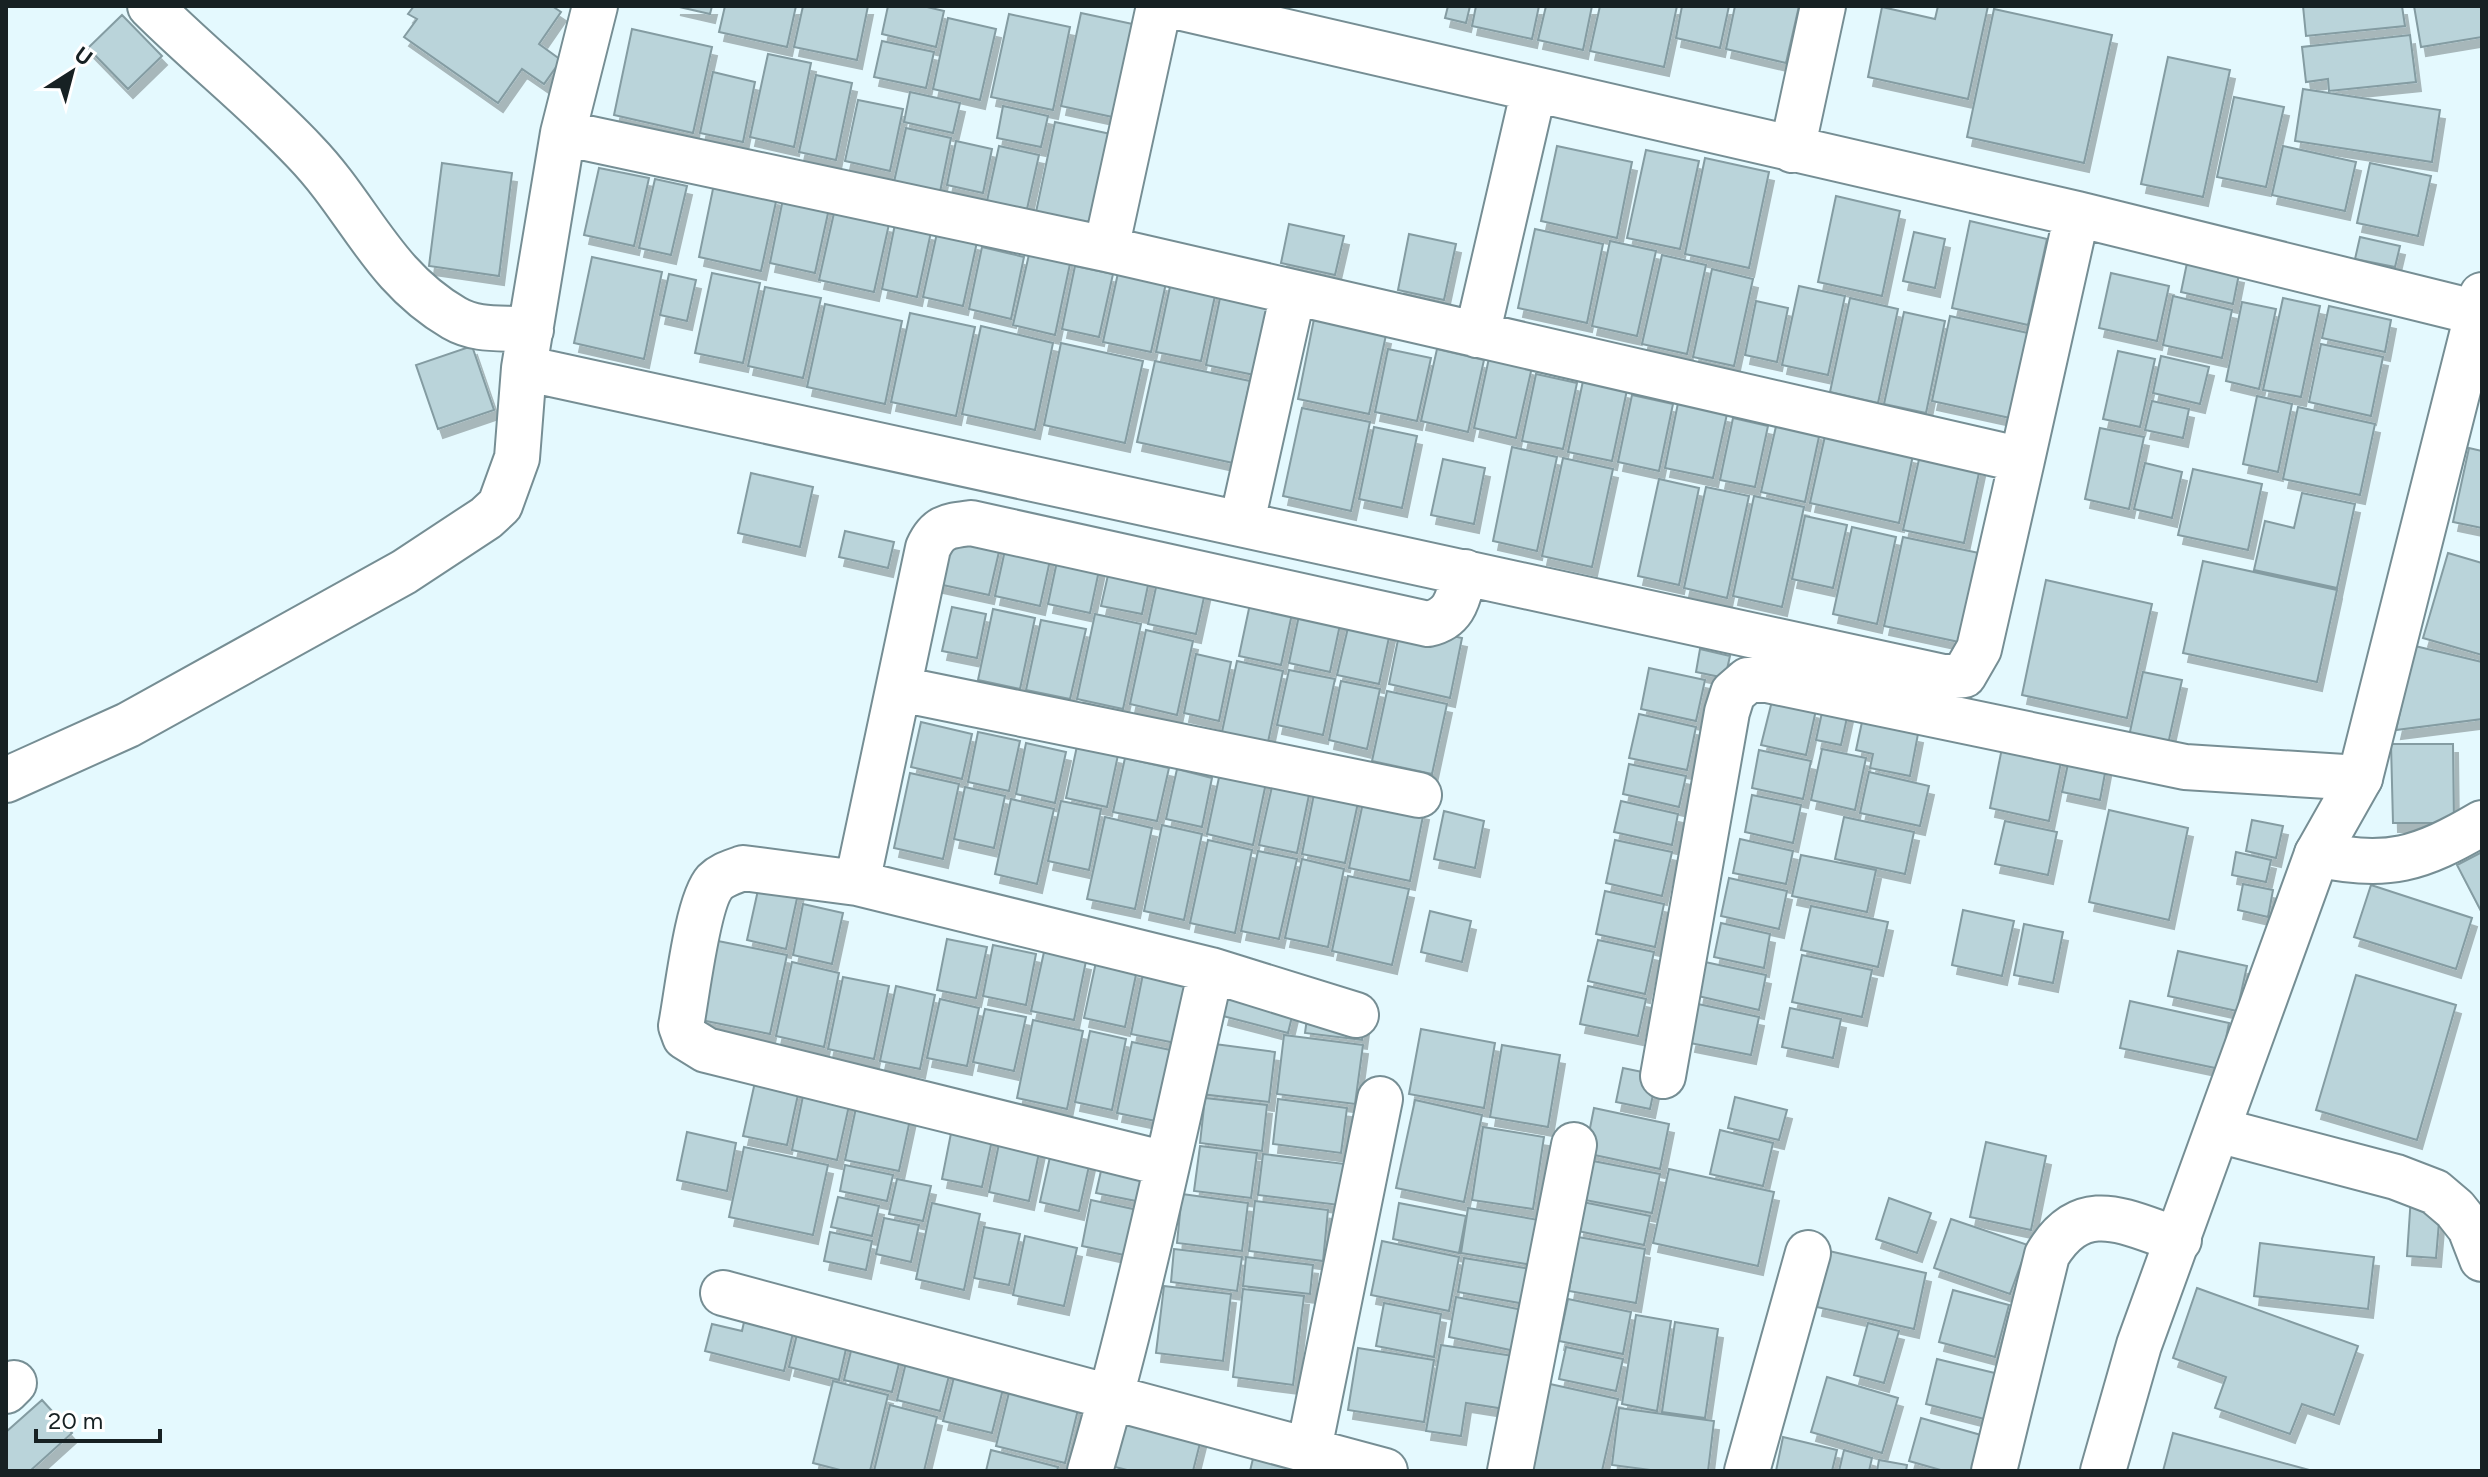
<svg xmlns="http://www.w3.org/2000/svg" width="2488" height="1477" font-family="Figtree,sans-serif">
<defs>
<filter id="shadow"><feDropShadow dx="5" dy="9" stdDeviation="0" flood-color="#0004"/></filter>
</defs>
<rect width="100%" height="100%" fill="#e4f9fe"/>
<path fill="#bad4da" stroke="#849ca2" stroke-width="2" filter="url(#shadow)" d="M414,6H552L561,12L539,44L561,60L544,84L522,69L498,103L404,37L417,19L408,14Z
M675,6H712L710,14Z
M725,6H796L787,47L719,32Z
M803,6H868L857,60L794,47Z
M888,6H923L944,11L936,47L882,34Z
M1448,6H1470L1466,23L1445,18Z
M1476,6H1539L1532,39L1472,26Z
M1546,6H1592L1583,50L1538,40Z
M1600,6H1677L1664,67L1590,51Z
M1682,6H1729L1720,48L1676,38Z
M1735,6H1799L1786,63L1726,49Z
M1938,6H1988L1968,99L1868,77L1882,7L1935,19Z
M2303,6H2402L2405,26L2306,36Z
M2414,6H2482V37L2421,47Z
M1994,9L2112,35L2084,163L1967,137Z
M1081,13L1142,26L1122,119L1061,106Z
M1009,14L1070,27L1053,110L991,97Z
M122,15L162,56L128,89L88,48Z
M948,18L996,29L980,100L933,89Z
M632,29L712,47L693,133L614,115Z
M2410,35L2416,82L2329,91L2328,79L2306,82L2302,47Z
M882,41L934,52L926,88L874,77Z
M768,54L811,63L794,147L750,137Z
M2168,57L2230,70L2203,197L2141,184Z
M713,72L755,82L743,142L700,133Z
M816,75L852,83L836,160L799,152Z
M2303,89L2440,110L2432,162L2295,141Z
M910,92L960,103L953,133L904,122Z
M2234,97L2284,107L2266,187L2217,177Z
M858,100L903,109L890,171L845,161Z
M1003,106L1048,116L1041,147L997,138Z
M1055,122L1120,136L1100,226L1036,212Z
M906,128L951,138L940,192L894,182Z
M956,141L992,149L983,193L947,185Z
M999,146L1039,155L1027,209L987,201Z
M1557,146L1632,162L1617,238L1541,221Z
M2283,146L2356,162L2345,211L2272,195Z
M1646,150L1699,161L1680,249L1627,238Z
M1705,158L1769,172L1749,268L1685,254Z
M442,163L512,173L499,276L429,266Z
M2370,163L2431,176L2418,236L2357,223Z
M599,168L649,178L634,246L584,235Z
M655,179L687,186L671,255L639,248Z
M714,184L777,197L761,271L699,257Z
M784,194L830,204L815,273L770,263Z
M1836,196L1900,211L1882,296L1818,282Z
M834,213L889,224L874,292L819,280Z
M1970,221L2047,239L2028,325L1952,308Z
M895,224L931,232L917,297L882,289Z
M1289,224L1344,236L1335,275L1281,263Z
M1535,229L1603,244L1587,323L1518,308Z
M1914,232L1945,239L1935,288L1903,281Z
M937,233L977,242L963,306L923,297Z
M1409,234L1456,244L1444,300L1398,290Z
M2360,237L2400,246L2395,267L2355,259Z
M1610,241L1656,251L1637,336L1592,326Z
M982,247L1024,257L1011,319L969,309Z
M1030,250L1071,259L1055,335L1013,325Z
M1662,255L1706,265L1687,354L1642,344Z
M592,257L662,272L644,359L574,343Z
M2187,263L2239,274L2233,304L2181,292Z
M1075,266L1113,274L1099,337L1062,329Z
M1712,269L1753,279L1734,366L1693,357Z
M712,273L760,283L743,363L695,353Z
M1118,273L1166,283L1151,352L1103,342Z
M2111,273L2169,286L2157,341L2099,328Z
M669,274L696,280L687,321L660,315Z
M1171,282L1216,291L1201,361L1156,352Z
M1799,286L1845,296L1828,375L1782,365Z
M765,287L821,298L803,378L748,366Z
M2173,296L2232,310L2222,358L2163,345Z
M1220,298L1273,310L1259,376L1206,365Z
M1850,298L1898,309L1878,403L1830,392Z
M2283,298L2320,306L2301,397L2263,390Z
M1756,301L1788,308L1777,362L1745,355Z
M2242,302L2276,309L2259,389L2226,381Z
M825,304L902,321L885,404L807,387Z
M2329,306L2391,320L2385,352L2322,338Z
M1904,312L1945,321L1926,413L1884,404Z
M910,313L975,327L956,416L891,402Z
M1950,316L2028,333L2010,418L1932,401Z
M1314,319L1386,335L1369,414L1298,399Z
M981,326L1053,343L1035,430L962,414Z
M1061,343L1143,361L1125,443L1044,425Z
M2321,344L2383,357L2371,416L2309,402Z
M472,346L494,410L438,429L416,365Z
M1388,349L1431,358L1417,421L1375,412Z
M1437,349L1484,360L1468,432L1421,421Z
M2118,351L2155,359L2140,427L2103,419Z
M2161,356L2209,367L2200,404L2153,393Z
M1489,358L1532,367L1516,438L1474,428Z
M1155,361L1250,381L1233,463L1137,442Z
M1536,374L1577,383L1563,449L1522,441Z
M1583,381L1627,390L1612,461L1568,452Z
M1632,395L1673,404L1659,471L1618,462Z
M2257,396L2292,404L2278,472L2243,464Z
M2152,401L2189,409L2183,438L2145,430Z
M1678,403L1727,414L1713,478L1665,468Z
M2298,407L2375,424L2360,495L2283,479Z
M1302,408L1370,422L1351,511L1283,496Z
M1733,418L1768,426L1755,487L1720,480Z
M1777,422L1820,432L1805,502L1761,492Z
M1374,427L1417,436L1402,508L1359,499Z
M2100,428L2144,437L2129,509L2085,499Z
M1825,436L1913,455L1899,523L1810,503Z
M1512,447L1557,457L1537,551L1493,541Z
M2469,448L2482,451V528L2453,522Z
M1920,455L1980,468L1964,543L1903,530Z
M1563,458L1613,469L1592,567L1542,556Z
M1443,459L1485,468L1474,524L1431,515Z
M2145,463L2182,472L2172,518L2134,509Z
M2193,469L2262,484L2248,550L2178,535Z
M751,473L813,487L800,547L738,533Z
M1659,479L1699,488L1679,585L1638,576Z
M1706,487L1749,496L1727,598L1684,588Z
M2302,493L2355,504L2337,588L2254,570L2265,521L2294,528Z
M1754,496L1804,507L1782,607L1733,596Z
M1805,516L1847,525L1833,588L1792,579Z
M1852,527L1896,537L1877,624L1833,614Z
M845,531L894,542L888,568L839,557Z
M949,531L1001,543L989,595L938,584Z
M1903,537L1979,553L1959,642L1884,626Z
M1007,541L1052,551L1040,606L995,596Z
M1059,552L1101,561L1090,613L1048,604Z
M2448,553L2482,563V655L2423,638Z
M2203,561L2337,590L2317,682L2183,653Z
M1111,562L1151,571L1142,614L1101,606Z
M1158,578L1206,588L1196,634L1148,624Z
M2046,580L2152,604L2127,718L2022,695Z
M1251,599L1293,609L1281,665L1239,656Z
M1301,606L1342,615L1330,672L1289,663Z
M952,607L986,614L977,658L942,651Z
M993,609L1035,618L1020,689L978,680Z
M1095,614L1141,624L1123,709L1077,699Z
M1350,619L1391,628L1379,684L1337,675Z
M1041,620L1086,629L1070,699L1026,690Z
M1401,625L1462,638L1450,698L1389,684Z
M1146,630L1193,641L1177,715L1130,704Z
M2415,646L2482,662V719L2396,730Z
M1700,649L1730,656L1725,678L1696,672Z
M1196,654L1231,662L1219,721L1184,713Z
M1237,661L1283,671L1268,742L1222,732Z
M1649,668L1705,680L1696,721L1641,709Z
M1289,670L1335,679L1323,735L1277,725Z
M2143,672L2182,680L2165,758L2126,750Z
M1341,681L1380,689L1367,749L1329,740Z
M1387,691L1447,704L1432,774L1372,761Z
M1772,701L1816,710L1806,755L1761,745Z
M1823,708L1848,713L1841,745L1816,740Z
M1639,714L1696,727L1687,770L1629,758Z
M921,722L972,734L962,779L911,767Z
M1862,722L1918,734L1910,776L1870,768L1873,754L1856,750Z
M978,732L1020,741L1009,791L968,782Z
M1026,743L1066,752L1055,803L1016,794Z
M2003,743L2062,757L2049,821L1990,808Z
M2391,744H2453L2454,823H2393Z
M1077,746L1118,755L1107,807L1066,798Z
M1822,749L1866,758L1855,810L1811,800Z
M1759,750L1811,761L1803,799L1752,788Z
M1125,758L1169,768L1157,821L1113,812Z
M2069,759L2106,768L2100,800L2062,792Z
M1629,764L1686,776L1679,807L1623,794Z
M1221,768L1267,778L1253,845L1207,834Z
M1177,769L1212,778L1202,827L1166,819Z
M1869,772L1929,786L1920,826L1860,813Z
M910,773L959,784L943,859L894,848Z
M1273,782L1310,790L1297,853L1259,845Z
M965,787L1005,796L994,848L954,839Z
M1315,789L1359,798L1345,863L1302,854Z
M1752,795L1801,805L1793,843L1745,832Z
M1364,798L1424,811L1410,881L1349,868Z
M1011,799L1054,809L1037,884L995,874Z
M1061,801L1101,809L1089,870L1048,861Z
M1621,801L1678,814L1672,845L1614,832Z
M2109,810L2188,828L2169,920L2089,902Z
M1444,811L1484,821L1475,868L1434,859Z
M1105,817L1152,828L1135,909L1087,899Z
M1844,817L1914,832L1905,874L1835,859Z
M2252,820L2283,826L2276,858L2246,851Z
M2005,821L2057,832L2048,875L1995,864Z
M1162,825L1202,834L1184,920L1144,911Z
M1740,839L1793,851L1786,884L1733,873Z
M1208,840L1252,850L1235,933L1190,923Z
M1615,840L1672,852L1662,896L1606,883Z
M1258,851L1297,859L1279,939L1241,931Z
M2236,852L2271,860L2266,882L2232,875Z
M2482,852V913L2457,865Z
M1801,855L1876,870L1867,912L1792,896Z
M1302,859L1344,869L1328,947L1285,938Z
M1348,876L1409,889L1392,965L1332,951Z
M1729,878L1787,891L1779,929L1721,916Z
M760,881L799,889L786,949L747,940Z
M2243,884L2273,890L2268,917L2238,910Z
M2371,885L2472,918L2456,969L2354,937Z
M1605,891L1664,904L1655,947L1596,934Z
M803,904L843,913L832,964L793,955Z
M1811,906L1888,922L1878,967L1801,950Z
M1963,910L2014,921L2002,976L1952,965Z
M1430,911L1471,921L1462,962L1421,952Z
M1721,923L1770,934L1764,968L1714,957Z
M2024,924L2063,932L2053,983L2014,975Z
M947,939L987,947L976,998L937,990Z
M1598,940L1654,952L1645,994L1588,981Z
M718,941L787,955L770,1034L701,1020Z
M993,945L1036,954L1026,1005L983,996Z
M2178,951L2247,966L2237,1011L2168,996Z
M1044,952L1086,961L1074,1020L1031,1011Z
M1802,955L1872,970L1862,1017L1792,1002Z
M792,962L839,973L824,1047L776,1036Z
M1096,962L1137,970L1125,1027L1084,1018Z
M1705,962L1766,975L1759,1010L1698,996Z
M1144,969L1198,980L1185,1045L1131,1034Z
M2356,975L2456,1005L2417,1140L2316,1110Z
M843,977L889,986L874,1059L828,1049Z
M1231,983L1296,1000L1288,1033L1223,1016Z
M896,986L935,995L920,1069L880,1061Z
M1588,986L1646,999L1638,1036L1580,1024Z
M940,999L979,1008L967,1066L927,1058Z
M2130,1001L2229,1023L2220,1069L2120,1048Z
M1698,1004L1759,1017L1751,1055L1690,1043Z
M1790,1008L1841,1019L1833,1058L1782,1047Z
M985,1009L1026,1017L1014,1071L973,1062Z
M1308,1011L1365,1018L1362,1040L1305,1033Z
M1033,1020L1083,1031L1067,1109L1017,1098Z
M1421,1029L1495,1043L1484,1108L1409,1094Z
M1090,1031L1126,1039L1112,1110L1075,1102Z
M1284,1035L1363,1045L1355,1104L1277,1094Z
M1132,1042L1185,1053L1170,1124L1117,1113Z
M1207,1043L1275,1052L1269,1102L1201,1094Z
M1502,1045L1560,1055L1548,1127L1490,1117Z
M1623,1068L1657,1075L1650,1109L1616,1102Z
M755,1082L799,1090L787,1145L743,1136Z
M804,1091L850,1101L837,1160L792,1150Z
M1735,1097L1787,1110L1779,1140L1728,1128Z
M1205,1098L1267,1105L1262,1151L1200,1143Z
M1278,1099L1347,1108L1341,1153L1273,1144Z
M1415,1100L1482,1115L1464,1202L1396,1188Z
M857,1103L911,1115L899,1171L845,1160Z
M1594,1108L1669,1124L1660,1169L1585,1153Z
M954,1118L995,1126L982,1187L942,1179Z
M1483,1127L1544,1137L1533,1209L1472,1200Z
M1720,1130L1773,1143L1763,1186L1710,1174Z
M687,1132L736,1143L727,1191L677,1180Z
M1001,1134L1041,1143L1029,1201L989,1192Z
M1986,1142L2046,1156L2031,1230L1970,1217Z
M1200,1146L1257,1153L1251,1198L1194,1191Z
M744,1147L828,1165L813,1235L729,1217Z
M1052,1148L1091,1157L1079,1211L1040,1202Z
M1263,1154L1345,1164L1339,1205L1258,1195Z
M1593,1161L1660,1174L1652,1213L1585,1200Z
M1103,1162L1147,1171L1141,1202L1096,1193Z
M845,1165L893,1175L887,1201L840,1191Z
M1669,1169L1774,1192L1758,1266L1653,1243Z
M897,1179L931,1186L923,1221L889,1214Z
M1182,1194L1248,1203L1242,1251L1177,1243Z
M2411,1196L2441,1198L2436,1258L2407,1256Z
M838,1197L879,1206L872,1236L831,1227Z
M1889,1198L1931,1213L1917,1253L1876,1239Z
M1091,1200L1147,1212L1138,1258L1082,1246Z
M1255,1201L1328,1210L1323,1261L1249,1251Z
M1583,1202L1650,1216L1644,1245L1578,1231Z
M932,1203L980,1214L964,1290L916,1279Z
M1399,1203L1466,1216L1459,1253L1393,1239Z
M1468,1208L1539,1220L1532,1265L1461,1253Z
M884,1218L919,1225L911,1262L876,1254Z
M1951,1219L2028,1245L2010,1294L1934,1268Z
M984,1227L1020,1234L1009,1285L974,1278Z
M830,1232L872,1241L866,1270L824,1261Z
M1025,1236L1077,1248L1064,1306L1013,1295Z
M1578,1237L1645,1249L1636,1303L1569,1291Z
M1382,1241L1459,1257L1449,1311L1371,1295Z
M2260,1243L2374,1257L2368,1309L2254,1296Z
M1174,1249L1242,1257L1237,1291L1171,1282Z
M1829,1251L1926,1273L1914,1329L1817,1307Z
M1246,1257L1313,1265L1310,1294L1243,1286Z
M1464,1258L1530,1269L1525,1304L1458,1292Z
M1164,1286L1231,1294L1223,1361L1156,1353Z
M2197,1288L2358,1346L2334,1415L2302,1404L2290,1434L2215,1408L2226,1377L2173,1358Z
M1243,1289L1304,1296L1293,1385L1233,1377Z
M1953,1290L2009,1305L1995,1357L1939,1342Z
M1456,1297L1523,1310L1515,1351L1449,1337Z
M1568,1299L1631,1312L1623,1354L1559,1341Z
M1384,1303L1441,1314L1434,1357L1376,1346Z
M748,1304L797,1316L784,1371L705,1351L712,1324L742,1331Z
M1636,1315L1671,1321L1657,1411L1622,1404Z
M801,1318L850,1331L839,1380L789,1367Z
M1675,1322L1718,1329L1705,1418L1662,1412Z
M1868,1323L1899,1331L1884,1383L1854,1375Z
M856,1330L904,1343L892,1392L844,1380Z
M1441,1345L1520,1357L1511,1410L1466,1403L1461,1436L1426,1431Z
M1566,1347L1623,1359L1616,1391L1559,1379Z
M1358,1348L1434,1360L1424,1422L1348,1410Z
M909,1350L953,1360L940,1411L897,1400Z
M1937,1359L2003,1375L1992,1421L1926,1404Z
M957,1365L1006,1377L992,1433L943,1421Z
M1013,1376L1082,1393L1065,1463L996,1446Z
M1827,1377L1898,1398L1882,1453L1811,1432Z
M833,1381L888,1395L870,1471H844L813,1463Z
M1550,1384L1618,1399L1602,1471L1532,1470Z
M42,1400L72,1433L30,1471H6V1432Z
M890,1405L937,1417L924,1471H874Z
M1129,1408L1204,1427L1193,1471H1131L1115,1467Z
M1619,1408L1714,1421L1708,1471H1658L1612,1465Z
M1921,1418L1988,1437L1979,1471H1944L1909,1461Z
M2173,1433L2313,1471H2163Z
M1783,1437L1837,1450L1832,1471H1776Z
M1257,1442L1301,1454L1297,1471H1250Z
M991,1450L1058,1467L1057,1471H986Z
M1844,1450L1872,1458L1869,1471H1839Z
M1879,1460L1907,1465L1906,1471H1877Z"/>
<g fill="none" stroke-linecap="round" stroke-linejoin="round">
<g stroke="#768e94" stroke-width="48">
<path id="street" d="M150,6C200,56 256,100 305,152C360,209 382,276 454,318C478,332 504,327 531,330
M595,6L563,133L1106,249L2022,460L2077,214
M1174,6L2077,214L2478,313
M563,133L524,368L1943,677L1964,675L1979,649L2022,460
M1792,150L1823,6
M1106,249L1159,6
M1477,335L1534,89
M1242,522L1293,293
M900,689L1419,795
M6,780L128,725L404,572L486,518L500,505L517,458L524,368
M2317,854C2387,870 2421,859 2482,823
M857,883L928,548C938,526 948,526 971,523L1428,624C1456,618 1458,597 1465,572
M1211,970L1356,1015
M1663,1076L1727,712L1733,693L1748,680H1767L2185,767L2360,778
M2218,1130L2396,1177L2435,1192L2455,1209L2470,1228L2482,1259
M723,1293L1385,1471
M6,1391L14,1383
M1309,1449L1380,1099
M1090,1471C1138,1306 1173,1137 1211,970L857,883L743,868C733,872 723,874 715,882C697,902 687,996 681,1026L685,1037L706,1050L1166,1164
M1510,1471L1574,1145
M1747,1471L1808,1253
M1994,1471L2047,1255C2083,1195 2126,1223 2179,1240"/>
</g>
<g stroke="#768e94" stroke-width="48">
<path id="secondary" d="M2103,1471L2139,1345L2317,854L2360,778L2482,295"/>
</g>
<use href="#street" stroke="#fff" stroke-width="44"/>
<use href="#secondary" stroke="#fff" stroke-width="44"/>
</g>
<rect width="2488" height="1477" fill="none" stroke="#172123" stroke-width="16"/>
<g transform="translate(72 72) rotate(36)" stroke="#ffffff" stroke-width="6" paint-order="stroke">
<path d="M0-6L14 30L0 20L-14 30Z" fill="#172123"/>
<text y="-12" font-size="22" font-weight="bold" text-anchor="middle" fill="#172123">U</text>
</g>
<path d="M36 1429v12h124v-12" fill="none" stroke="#172123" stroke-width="4"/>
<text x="48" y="1429" font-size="24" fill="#172123" stroke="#ffffff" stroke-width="6" paint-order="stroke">20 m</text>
</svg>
